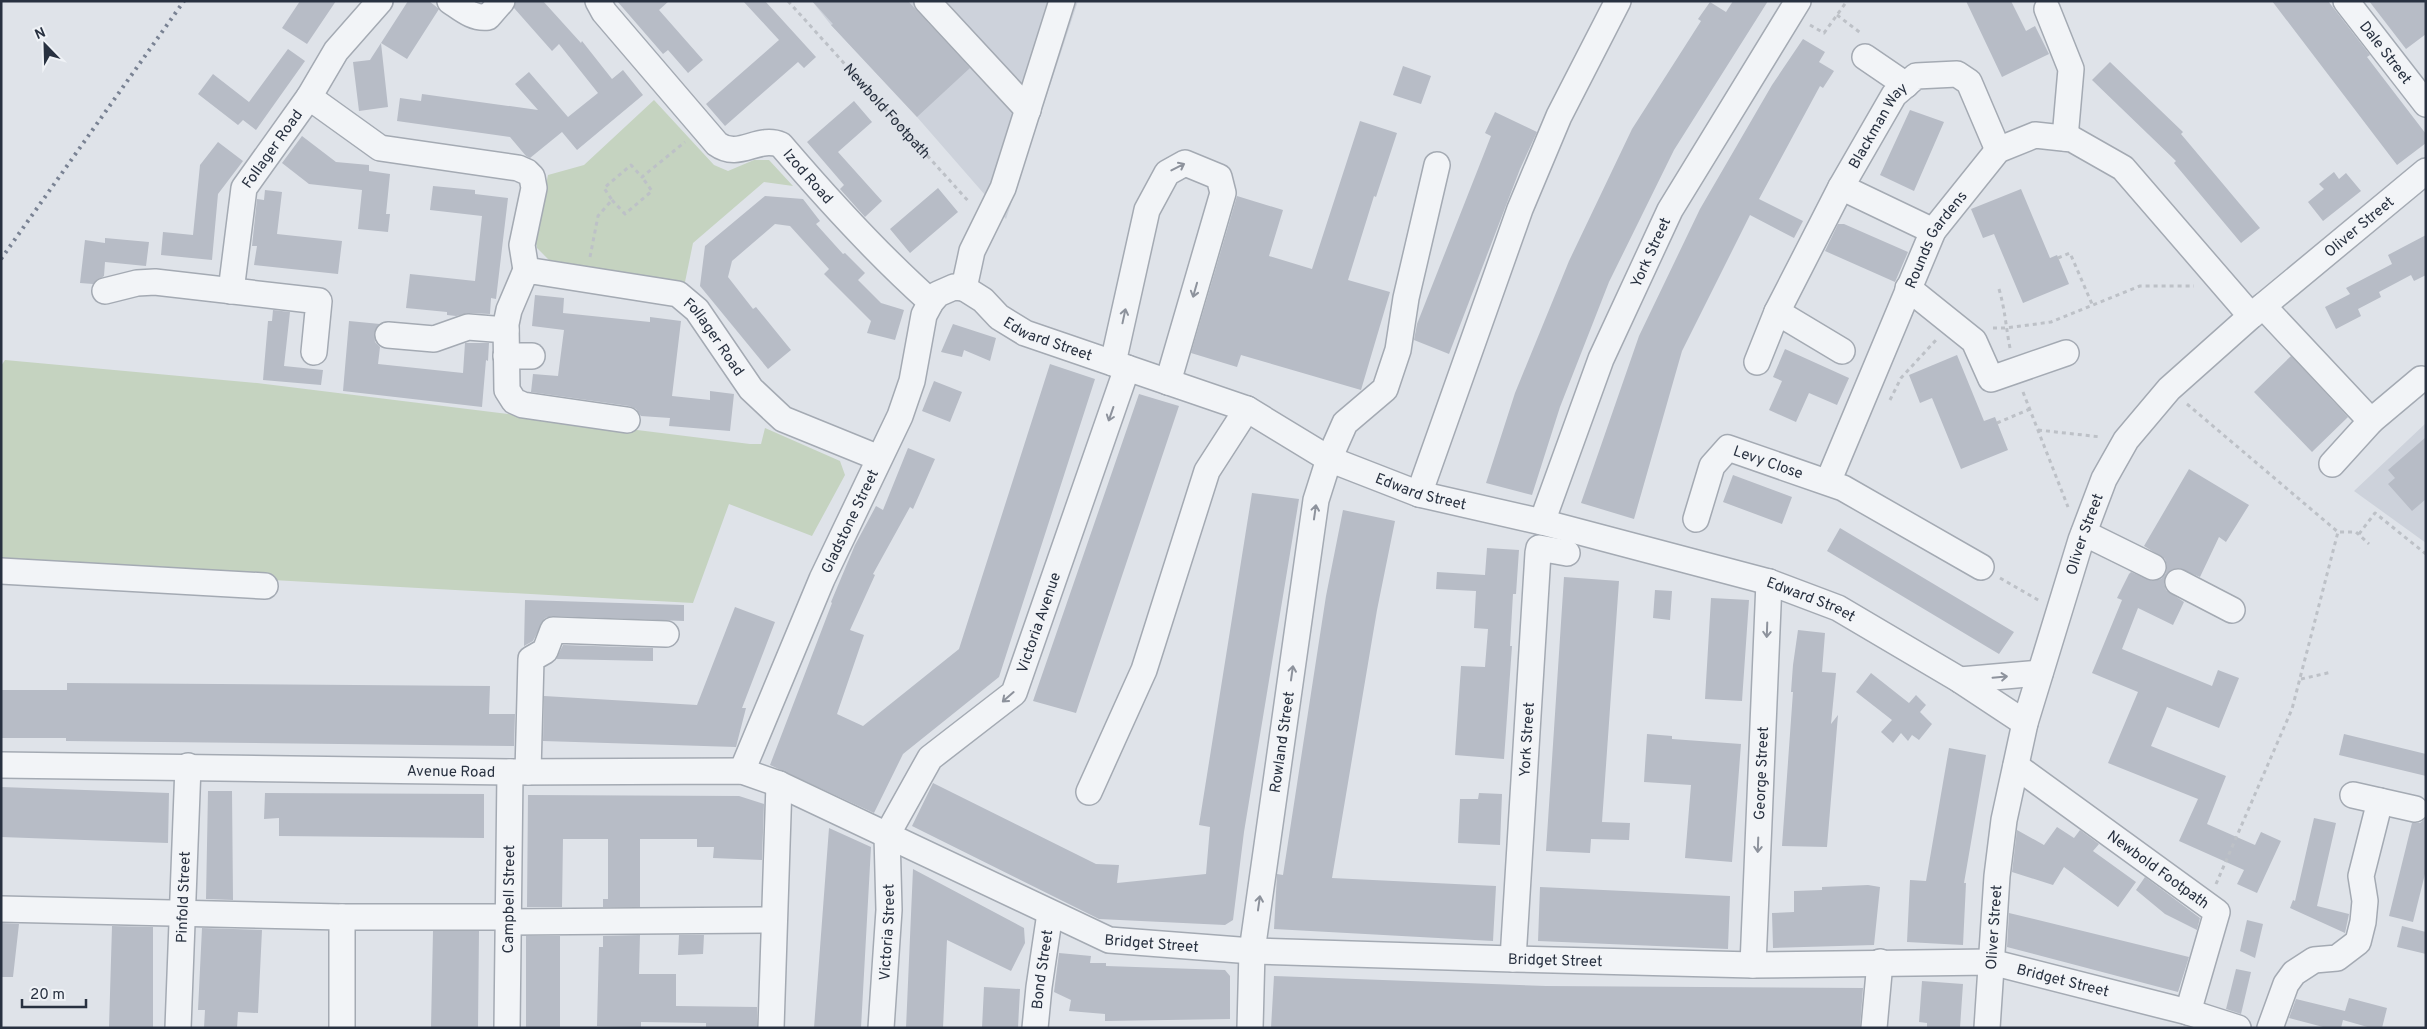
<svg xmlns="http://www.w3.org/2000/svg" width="2427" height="1029" font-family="Overpass,sans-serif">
<rect width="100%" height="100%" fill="#dfe3e9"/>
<path fill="#cdd2db" d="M812,1H1078L1006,219L917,117L831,25Z
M2426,423V543L2354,491Z"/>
<path fill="#c5d3c0" d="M654,100L714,165L728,171L754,160H769L793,186L764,182L693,243L685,282L549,260L537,248L535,239L548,175L584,165Z
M5,360L257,383L750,444H761L765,428L840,461L845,475L812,536L729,504L693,603L1,565V366Z"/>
<path fill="#b7bcc6" d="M300,1H336L307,44L282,28Z
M408,1H429L439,9L407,59L381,43Z
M516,1H543L581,43L582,41L612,79L623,70L643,95L577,150L562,132L530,158L526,156L510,137L397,121L400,98L421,101L422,94L538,110L515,84L529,72L568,117L598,93L559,44L552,51L514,8Z
M617,1H669L659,10L703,60L688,73L668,50L663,54Z
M743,1H765L816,57L804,68L798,62L725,126L706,104L779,40Z
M812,1H908L970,68L917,117L831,25L833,24Z
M1733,1H1768L1674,150L1609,282L1560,407L1532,495L1486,483L1515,393L1569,261L1632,129L1701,21L1698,19L1710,2L1726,12Z
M1966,1H2011L2026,31L2035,26L2049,54L2002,77Z
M2272,1H2328L2370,55L2367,57L2426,134V143L2397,165Z
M2369,1H2426V34L2406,49Z
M1803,39L1825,52L1819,62L1834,71L1823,88L1820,86L1759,199L1803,221L1794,238L1750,215L1682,351L1634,519L1581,503L1639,336L1700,209L1772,85Z
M381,43L388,107L359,111L353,62L370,60Z
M288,49L305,61L256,130L243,120L238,125L198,94L213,74L249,102Z
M2110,62L2183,132L2181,134L2260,228L2241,243L2174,163L2176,161L2092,80Z
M1403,66L1431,76L1421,104L1393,95Z
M854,101L872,122L838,152L882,201L865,217L840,189L844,185L807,142Z
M1910,110L1944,122L1914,191L1880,175Z
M1495,112L1537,132L1520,169L1449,354L1414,340L1417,324L1491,136L1485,133Z
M1360,121L1397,133L1376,197L1374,196L1348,280L1390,292L1361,390L1241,355L1237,367L1191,353L1237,196L1283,210L1269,256L1312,269Z
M302,136L336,162L369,165V171L390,174L386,214H390L388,232L358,229L362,190L309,184L282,163Z
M218,142L243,161L218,194L212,260L161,255L163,232L193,235L200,165Z
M2334,172L2339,179L2346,173L2361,191L2323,221L2308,202L2324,189L2319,184Z
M433,186L475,190V194L508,198L496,299L491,298L490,314L469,313L456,316L447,315V312L406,308L410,274L475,281L482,216L430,210Z
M938,188L958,212L910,253L890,229Z
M2021,189L2050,258L2057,255L2069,284L2023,303L1994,234L1983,238L1971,209Z
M265,190L282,192L277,234L342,241L338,274L254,265L257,246H252L257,199L264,200Z
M765,196L803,199L820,221L816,224L843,254L845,253L865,273L858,280L881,303L904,310L895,340L867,333L871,321L824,274L829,269L790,226L775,224L732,261L728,277L753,309L756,307L791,350L768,369L700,286L705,246Z
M1838,224H1844L1908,252L1895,282L1825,251Z
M2426,235V275L2414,281L2411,275L2379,292L2381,297L2358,309L2361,316L2336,329L2325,307L2350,294L2346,288L2392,264L2388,255Z
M105,238L149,242L146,266L105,262L104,276L93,284L80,283L85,240L105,243Z
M535,295L564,298L563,313L650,322V317L681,321L672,396L710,400V391L734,394L730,431L669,426L670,418L641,416L636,409L629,406L531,392L533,374L558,376L564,330L532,326Z
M273,310L290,312L284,366L323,370L321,385L263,380L268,321H272Z
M349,321L380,324L374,334L375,342L380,347L378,364L463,373L465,343H489L488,361L486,360L482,407L343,391Z
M953,324L996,338L990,361L964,350L962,357L941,352Z
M1785,349L1849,378L1837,405L1809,393L1796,422L1769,410L1782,381L1773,377Z
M1957,355L1984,421L1995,417L2008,450L1961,469L1932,398L1920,403L1909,375Z
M2291,356L2348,417L2312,452L2254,392Z
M1050,364L1095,379L999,677L903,754L874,813L770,765L832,603L831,602L855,545L876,506L883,510L908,448L935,459L913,509L910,507L873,574L875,575L850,630L864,635L837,714L863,726L959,649Z
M934,381L962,392L950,422L922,411Z
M1139,394L1179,406L1076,713L1033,701Z
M2426,437V499L2412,511L2388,484L2395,478L2388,470Z
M2189,469L2249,505L2226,542L2219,537L2200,577L2178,568L2171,570L2166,575L2164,583L2166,590L2184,602L2173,625L2138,608L2122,649L2212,686L2218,670L2239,678L2219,728L2167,707L2151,746L2226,776L2207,824L2255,845L2261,832L2281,841L2257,893L2237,884L2244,870L2179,841L2198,799L2108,763L2138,692L2092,673L2122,600L2117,598L2129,574L2131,572L2153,581L2161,579L2166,573L2167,566L2165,559L2144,546Z
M1733,475L1792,497L1782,524L1723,502Z
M1252,493L1299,499L1244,832L1233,920L1225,925L1099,919L912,826L933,783L1096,864L1119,865L1117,883L1206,874L1210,827L1199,825Z
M1343,510L1395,521L1377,610L1332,878L1496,886L1493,941L1274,929L1277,874L1283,875L1326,596Z
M1840,528L2014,632L1999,654L1827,551Z
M1487,548L1519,550L1516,594H1513L1510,646H1512L1504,759L1455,755L1461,666L1485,667L1488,629L1474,628L1476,591L1436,589L1437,572L1485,575Z
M1564,577L1619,581L1602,822L1630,823L1629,840L1591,839L1590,853L1546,851Z
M1655,590L1672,591L1670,620L1653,618Z
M1711,598L1749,600L1742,701L1705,699Z
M525,600L684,605V621L553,616L545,618L533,641L524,646Z
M735,607L775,622L742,708H746L736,747L543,741L544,696L697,705Z
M1798,630L1825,633L1822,672L1836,673L1831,724L1838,715L1827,847L1782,846L1793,692H1791L1793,665Z
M563,645L653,648V661L556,659Z
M1871,673L1909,703L1916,695L1926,705L1920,712L1932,724L1919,740L1912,735L1908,741L1901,733L1893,743L1881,732L1892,720L1856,692Z
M67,683L490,686L489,714H515L514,746L66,741V738H1V690H67Z
M1647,734L1672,736V739L1741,744L1732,862L1685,858L1691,785L1644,782Z
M2344,734L2426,754V776L2339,755Z
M1949,748L1986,755L1964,883H1966L1963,945L1907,942L1910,880L1926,881Z
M1,787L169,793L168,843L1,837Z
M208,791H232L233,900L206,899Z
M265,793L484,794V838L279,836V818L264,819Z
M1479,793L1502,794L1500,845L1458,843L1460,799H1478Z
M528,795L739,796L764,804L762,860L713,858L714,847H697V839H640V907H603V899H608V839H563L562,907H527Z
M2314,818L2336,823L2317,906L2349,914L2345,933L2290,908L2293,900L2295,901Z
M2426,818V870L2413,922L2389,916L2412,823H2420Z
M2057,827L2074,838L2080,830L2099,844L2093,851L2136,882L2118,907L2064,867L2053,885L2012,872L2017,830L2044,845Z
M829,828L871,847L861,1028H814Z
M913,869L1024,928L1025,943L1011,971L947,940L943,1028H906Z
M2145,877L2200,918L2197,930L2165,914L2136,890Z
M1868,885L1880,887L1874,945L1773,948L1772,913L1794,912V891L1822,890V887Z
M1540,887L1730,896L1728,949L1538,941Z
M2009,913L2189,957L2178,992L2007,947Z
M2247,920L2263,924L2255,958L2240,951Z
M1,923L19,924L13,977H1Z
M112,926L153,927V1028H109Z
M2402,926L2426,932V954L2397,947Z
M202,928L262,930L258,1013L238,1012L237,1028H204L205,1010H198Z
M433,931H479L478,1028H431Z
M640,935L639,974H676V1006L757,1007V1028H706V1023L641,1022V1027L597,1026L599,947H603V936Z
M679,935H704L703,954L678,955Z
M526,936H560V1028H526Z
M1059,953L1091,956L1090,963H1106V966L1225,970L1230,976V1019L1105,1021V1014L1069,1011L1071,1000L1054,992Z
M2236,969L2251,972L2241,1014L2226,1009Z
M1274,976L1546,986L1863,988L1860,1028H1271Z
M1922,981L1963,984L1960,1028H1927V1023L1919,1022Z
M984,987L1020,989L1018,1028H982Z
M2349,998L2387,1008L2382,1028H2371L2343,1020L2341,1028H2327L2289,1018L2296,999L2345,1011Z"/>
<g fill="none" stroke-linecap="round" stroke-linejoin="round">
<g stroke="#a4aab3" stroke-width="28">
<g id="minor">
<path d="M450,1C462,9 473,19 488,17L502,1"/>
<path id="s2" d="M598,1L604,12L717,144C739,160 758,135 781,145C828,200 876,253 931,302"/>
<path d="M927,1L1028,110"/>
<path id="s3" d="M1062,1L1003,188L972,251L964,288L983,300L999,317L1025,333L1247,409L1329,459L1419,494L1542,522L1769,582L1838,608L1960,680L2025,723"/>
<path id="s4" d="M2346,1L2426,104"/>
<path d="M2047,9L2071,69L2065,138"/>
<path d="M1865,57L1906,85"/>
<path d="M309,97L336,51L380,1"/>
<path d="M1841,187L1933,231"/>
<path d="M1908,288L1974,341L1991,379L2066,353"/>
<path d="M105,291L137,283L155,282L319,301L314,352"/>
<path id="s5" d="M231,291L244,188L309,97L380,148L518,168L527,172L532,177L534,188L522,245L526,270"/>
<path d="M2263,306L2371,421L2421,379"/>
<path d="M1777,312L1842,351"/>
<path d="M388,335L434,339L468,327L506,330"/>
<path d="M506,356H532"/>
<path id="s6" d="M1757,362L1777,312L1841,187L1894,95L1916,76L1957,74L1969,82L1998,150"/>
<path d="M1113,363L1147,210L1167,173L1185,163L1219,177L1223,193L1168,382"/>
<path id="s7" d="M627,420L523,405L514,401L507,390L506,324L509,310L526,270L678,294L697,310L751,389L783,419L879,458"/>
<path d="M2332,464L2371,421"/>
<path id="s8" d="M1828,482L1933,231L1998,150L2035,135L2072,139L2123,168L2251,316"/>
<path d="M1419,494L1520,209L1559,116L1618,1"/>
<path id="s9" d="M1696,519L1712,466L1728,448L1843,488L1981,567"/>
<path id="s10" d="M1542,522L1601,359L1670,210L1798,1"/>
<path d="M2084,533L2153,567"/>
<path d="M1,571L265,586"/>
<path d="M2178,582L2232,610"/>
<path d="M1960,680L2040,673"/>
<path id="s11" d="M1,765L510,772L742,771L779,784L1109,940L1252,951L1513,959L1753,965L1991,962L2188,1012L2238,1028"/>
<path id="s12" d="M2016,766L2217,912L2188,1012"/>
<path id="s13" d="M742,771L822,579L900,416L912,381L924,315L931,302L938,294L954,287L964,288"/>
<path d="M528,772L531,659L545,651L553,630L666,634"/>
<path d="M1089,792L1144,670L1207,471L1247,409"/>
<path d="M2353,795L2415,809"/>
<path id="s14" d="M887,835L930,758L1014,693L1127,368"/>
<path d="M1,909L342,917V1028"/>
<path d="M342,917H508"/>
<path d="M508,922L774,920"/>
<path id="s15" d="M1513,959L1538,553L1539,548L1567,553"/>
<path id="s16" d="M1753,965L1769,582"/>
<path id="s17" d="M178,1028L188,766"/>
<path id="s18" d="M507,1028L510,772"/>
<path d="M771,1028L779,784"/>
<path id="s19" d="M881,1028L889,910L887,835"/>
<path id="s20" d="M1035,1028L1039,987L1050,913"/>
<path id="s21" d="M1250,1028L1252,951L1316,500L1329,459L1345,423L1385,389L1398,350L1406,298L1437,165"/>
<path d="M1874,1028L1880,962"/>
<path id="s22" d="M1987,1028L1997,876L2004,820L2025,723L2081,540L2104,479L2126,440L2169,389L2251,316L2426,171"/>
<path d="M2270,1028L2286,984L2294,973L2314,960L2337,958L2358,942L2363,922L2365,901L2361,876L2380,801"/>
</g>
</g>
<g stroke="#bdc1c7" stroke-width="3" stroke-dasharray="4 4" stroke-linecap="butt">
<path id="s1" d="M788,1L970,203"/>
<path d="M1837,15L1862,34"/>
<path d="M1810,25L1824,33L1847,1"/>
<path d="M612,200L625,214L652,191L642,177"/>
<path d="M590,257L598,216L612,200L604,188L631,165L642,177L685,142"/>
<path d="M2058,258L2070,253L2092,304"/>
<path d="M1999,289C2005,309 2006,328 2010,348"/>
<path d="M1993,328H2006L2051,322L2140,286H2194"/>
<path d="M2023,392L2068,507"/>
<path d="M1890,400L1901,378L1936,340"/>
<path d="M2187,404L2338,532H2356L2369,544"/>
<path d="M1997,423L2030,409"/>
<path d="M2038,430L2101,437"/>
<path d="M2359,534L2375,513L2426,554"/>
<path d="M2000,578L2040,601"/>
<path d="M2301,679L2332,672"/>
<path d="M2216,884L2292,709L2338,532"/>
</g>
<use href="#minor" stroke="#f2f4f7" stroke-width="25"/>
<path stroke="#798293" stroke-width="4" stroke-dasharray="2.5 5" stroke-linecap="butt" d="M1,259L184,1"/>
</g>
<defs><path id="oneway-shaft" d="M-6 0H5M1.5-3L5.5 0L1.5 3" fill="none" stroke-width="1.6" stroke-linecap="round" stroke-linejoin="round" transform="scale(1.25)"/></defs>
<g stroke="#8d929c">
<use href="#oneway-shaft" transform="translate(1178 167) rotate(-27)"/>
<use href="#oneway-shaft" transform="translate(1195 290) rotate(106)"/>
<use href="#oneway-shaft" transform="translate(1124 316) rotate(-78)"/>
<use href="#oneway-shaft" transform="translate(1111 414) rotate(109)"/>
<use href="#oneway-shaft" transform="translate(1315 512) rotate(-82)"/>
<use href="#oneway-shaft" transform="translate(1767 630) rotate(92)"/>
<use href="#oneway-shaft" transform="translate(1292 673) rotate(-82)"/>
<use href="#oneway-shaft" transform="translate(2000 677) rotate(-5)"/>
<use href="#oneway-shaft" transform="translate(1008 697) rotate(139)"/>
<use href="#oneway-shaft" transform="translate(1758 845) rotate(92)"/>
<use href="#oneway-shaft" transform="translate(1259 903) rotate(-82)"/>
</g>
<g text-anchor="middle" stroke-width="5" stroke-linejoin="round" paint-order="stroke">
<g font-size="15" fill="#283140" stroke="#eff2f6">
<text dy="5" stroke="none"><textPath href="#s4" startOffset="65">Dale Street</textPath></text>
<text dy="5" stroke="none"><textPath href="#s1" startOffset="148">Newbold Footpath</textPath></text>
<text dy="5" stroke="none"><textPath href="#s6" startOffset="266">Blackman Way</textPath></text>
<text dy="5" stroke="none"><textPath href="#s5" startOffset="152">Follager Road</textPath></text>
<text dy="5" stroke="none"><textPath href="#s2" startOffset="294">Izod Road</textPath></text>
<text dy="5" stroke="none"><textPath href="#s22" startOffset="926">Oliver Street</textPath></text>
<text dy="5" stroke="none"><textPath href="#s8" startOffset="266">Rounds Gardens</textPath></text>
<text dy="5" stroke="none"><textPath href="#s10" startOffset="291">York Street</textPath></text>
<text dy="5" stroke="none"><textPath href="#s3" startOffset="404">Edward Street</textPath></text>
<text dy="5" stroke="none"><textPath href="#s7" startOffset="462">Follager Road</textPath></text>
<text dy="5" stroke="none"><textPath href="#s9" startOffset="122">Levy Close</textPath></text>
<text dy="5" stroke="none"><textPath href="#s3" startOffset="809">Edward Street</textPath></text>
<text dy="5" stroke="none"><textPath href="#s13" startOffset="272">Gladstone Street</textPath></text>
<text dy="5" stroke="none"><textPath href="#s22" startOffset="506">Oliver Street</textPath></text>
<text dy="5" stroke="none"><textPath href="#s3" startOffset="1214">Edward Street</textPath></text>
<text dy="5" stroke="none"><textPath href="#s14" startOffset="269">Victoria Avenue</textPath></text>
<text dy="5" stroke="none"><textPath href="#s15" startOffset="220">York Street</textPath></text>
<text dy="5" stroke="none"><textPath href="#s21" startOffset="288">Rowland Street</textPath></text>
<text dy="5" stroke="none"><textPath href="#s11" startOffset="450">Avenue Road</textPath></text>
<text dy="5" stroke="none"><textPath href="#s16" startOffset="192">George Street</textPath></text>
<text dy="5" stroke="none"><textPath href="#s12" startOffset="176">Newbold Footpath</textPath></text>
<text dy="5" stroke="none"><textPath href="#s17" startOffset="131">Pinfold Street</textPath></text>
<text dy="5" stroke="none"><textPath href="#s18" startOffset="129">Campbell Street</textPath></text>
<text dy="5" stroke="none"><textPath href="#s22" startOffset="101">Oliver Street</textPath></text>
<text dy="5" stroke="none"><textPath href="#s19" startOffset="96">Victoria Street</textPath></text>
<text dy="5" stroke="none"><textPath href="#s11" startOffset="1188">Bridget Street</textPath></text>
<text dy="5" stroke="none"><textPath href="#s11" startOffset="1592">Bridget Street</textPath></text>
<text dy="5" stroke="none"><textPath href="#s20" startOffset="59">Bond Street</textPath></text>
<text dy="5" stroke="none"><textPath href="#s11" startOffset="2102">Bridget Street</textPath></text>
</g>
</g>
<rect width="2427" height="1029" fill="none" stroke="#283140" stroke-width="5"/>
<g transform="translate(45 45) rotate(337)" stroke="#eff2f6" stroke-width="4" paint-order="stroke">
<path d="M0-4L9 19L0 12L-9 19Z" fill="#283140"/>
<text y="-8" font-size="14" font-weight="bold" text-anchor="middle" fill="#283140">N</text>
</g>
<path d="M22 999v8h64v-8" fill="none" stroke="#283140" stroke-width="2.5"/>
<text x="30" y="999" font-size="15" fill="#283140" stroke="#eff2f6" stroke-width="4" paint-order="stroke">20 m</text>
</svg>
